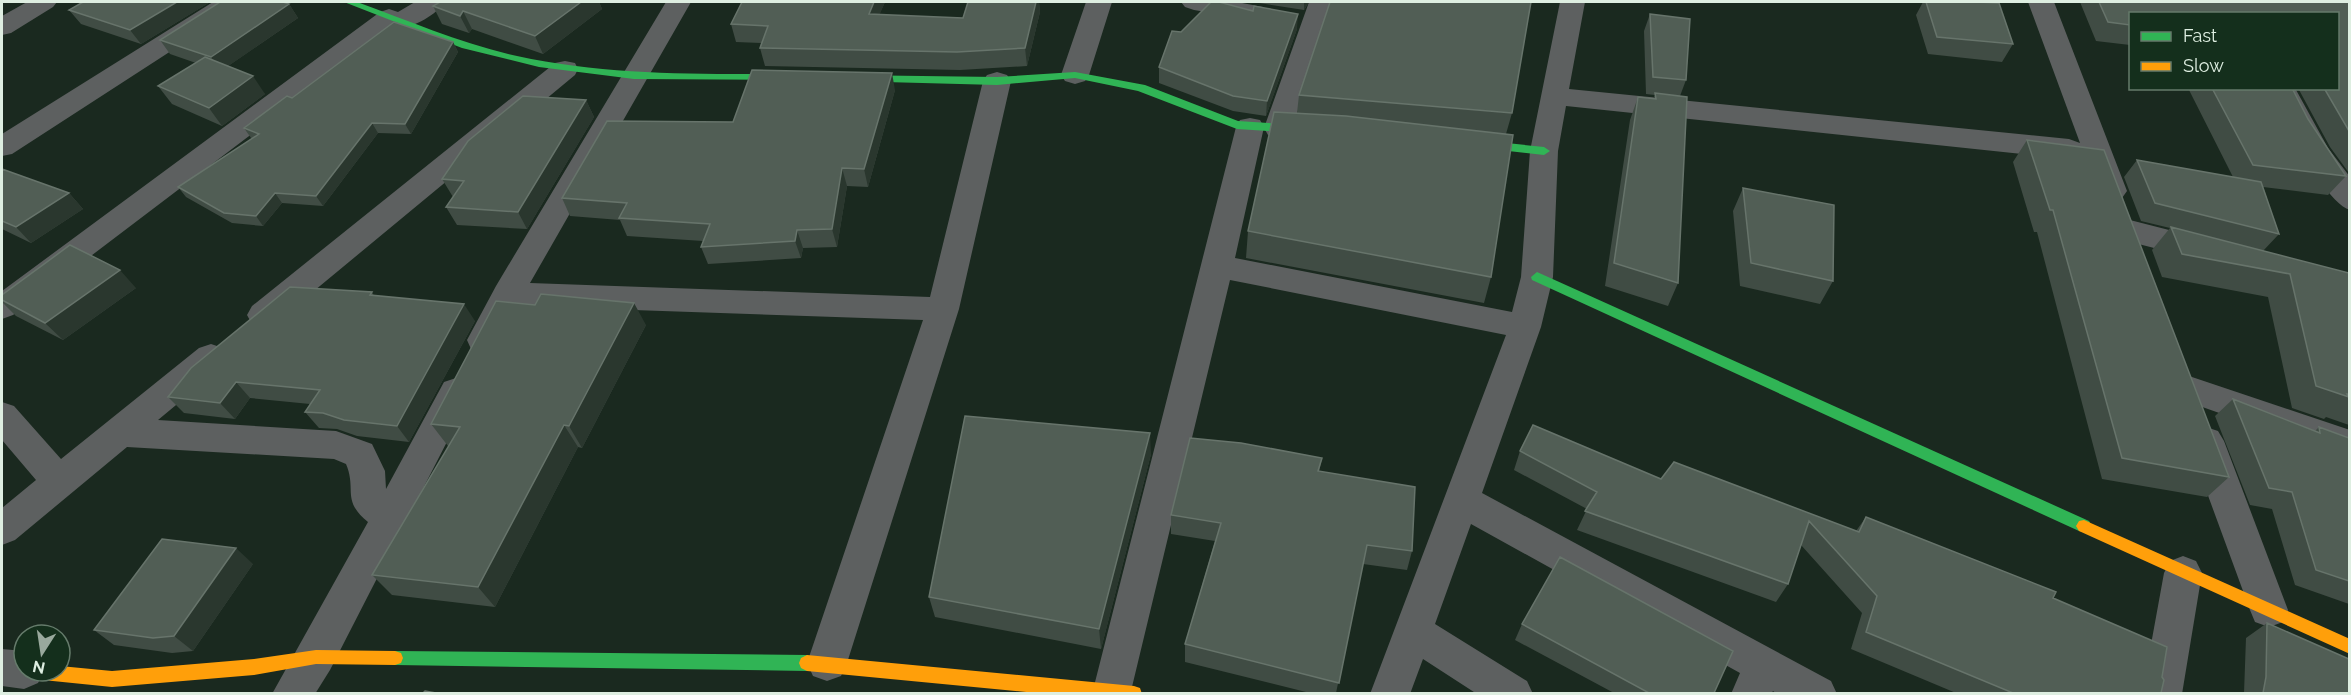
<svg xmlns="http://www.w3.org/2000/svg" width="2351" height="695" font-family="Raleway,sans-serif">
<rect width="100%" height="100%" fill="#1a291f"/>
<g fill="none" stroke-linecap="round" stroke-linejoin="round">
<path fill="#5d6060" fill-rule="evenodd" d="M27,2H57L53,7L11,33L2,35V16Z
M213,2H243L239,7L12,154L2,156V134Z
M415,2H445C435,16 409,31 393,27L13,315L2,319V291L380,12L389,9L398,12Z
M666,2H691L530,283L930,297L983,81L987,75L997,72L1007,75L1011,81L959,309L847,663L841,676L827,681L813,676L807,663L923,320L517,306L495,349L483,353L471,349L467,340L496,286Z
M1086,2H1112L1089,75L1085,81L1075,84L1065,81L1061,75Z
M1181,2H1237L1263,7L1267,12L1263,17L1254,20L1194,10L1185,7Z
M1309,2H1335L1292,128L1288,135L1278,137L1268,135L1264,128Z
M1560,2H1585L1569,89L2069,139L2080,143L2028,2H2054L2127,191L2122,198L2112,201L2102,198L2082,150L2079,156L2069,159L1566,106L1558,151L1553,277L1541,327L1482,493L1831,681L1837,694H1777L1773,691L1771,694H1731L1740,673L1471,524L1435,624L1527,681L1533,694H1477L1423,659L1410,694H1370L1506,335L1230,280L1131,691L1130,694H1092L1236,127L1240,120L1250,118L1260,120L1264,127L1235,258L1512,312L1521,277L1530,151Z
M565,61L575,63L578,69L575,75L274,324L263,327L252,324L247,315L252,306L555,63Z
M2268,88H2295L2328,148L2350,177V210C2324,203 2282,115 2268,88Z
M2126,219L2216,242L2220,250L2216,258L2205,261L2115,238L2111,230L2115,222Z
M211,344L223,348L228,357L223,366L158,420L336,431L372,444L385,471L386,489L444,382L456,378L468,382L473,391L330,670L315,694H272L368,522C341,500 357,490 346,464L334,459L127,447L15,540L2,545V508L36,480L2,440V402L14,406L61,459L199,348Z
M2186,375L2350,430V459L2174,397L2169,388L2174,379Z
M2206,427L2218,431L2224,441L2288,610L2283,622L2269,627L2255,622L2250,610L2188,441L2194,431Z
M2183,556L2196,561L2202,573L2182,694H2142L2164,573L2170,561Z
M2,649L24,651V671H44L38,683L24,689L2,686Z"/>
<path fill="#30b455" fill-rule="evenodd" d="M344,2H357C410,21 462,44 517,56C608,76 700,74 793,74L799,77L793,80L634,79L539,67L462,48Z
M1075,72L1145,85L1238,121L1315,126L1321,130L1315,134L1237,129L1138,91L1075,78L997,85L847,81L841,78L847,75L997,77Z
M1468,139L1544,147L1550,151L1544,155L1464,146L1462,143Z
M1537,272L2089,521L2092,526L2089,531L2084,532L2079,531L1532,280L1531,277Z
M395,651L807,655L813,658L815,663L813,668L807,671L395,665L389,663L387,658L389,653Z"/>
<path fill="#ff9f0a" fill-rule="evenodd" d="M2084,520L2350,639V654L2079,531L2076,526L2079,521Z
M316,650L395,651L401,653L403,658L401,663L395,665L316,664L254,675L112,687L33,679L27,676L25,671H60V666L112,671L254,659Z
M807,655L1134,686L1140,688L1142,694H1047L807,671L801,668L799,663L801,658Z"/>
</g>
<path fill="#404c44" d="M83,2H210L141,44L81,24L69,10Z
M440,2H599L602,9L543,54L472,29L469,33L442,24L433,6Z
M742,2H885L879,15L963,18L968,2H1039L1040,12L1027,66L960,70L765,66L760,48L761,43L736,42L731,24Z
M1259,2H1309L1304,10L1259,3Z
M1923,2H1976L2013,44L2002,62L1928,54L1916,15Z
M2080,2H2349V173L2330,147L2298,88H2337V14H2130V45L2096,41Z
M289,4L298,18L228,66L265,94L222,126L172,104L158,86L196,63L170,54L160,40Z
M1650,14L1686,80L1680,96L1678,283L1668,306L1605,286L1630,120L1638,97L1653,99L1655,95L1646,94L1644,31Z
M1297,29L1266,116L1233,111L1159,83V67L1181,32Z
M453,42L458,52L411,134L378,133L323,206L282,203L263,226L232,223L186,197L178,187L253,139L251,138L244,128L292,98Z
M2188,88H2292L2308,119L2346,176L2328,195L2263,187L2279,234L2263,251L2349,273V425L2326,417L2324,419L2292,408L2268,297L2162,277L2152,250L2170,228L2141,221L2124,177L2137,160L2233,177Z
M895,90L868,187L847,186L837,247L803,248L801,258L708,264L701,247L703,241L627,236L620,220L570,216L562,198L733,122Z
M1299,95L1512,113L1506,134L1491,277L1484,303L1246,258L1248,231L1297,113Z
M586,100L594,117L527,229L457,225L446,207L453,197L442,179Z
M2027,140L2229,477L2207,497L2102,479L2037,232H2034L2013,162Z
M2,169L69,193L83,209L31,243L2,229Z
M1743,188L1833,281L1820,304L1740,286L1733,211Z
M136,288L63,340L16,316L2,302V295Z
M372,292L374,296L475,321L409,442L357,436L337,429L319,428L305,412L310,404L250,398L235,419L184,413L168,397Z
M646,325L582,448L578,447L495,607L392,595L372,575L449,446H448L431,424Z
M2233,399L2315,431L2319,427L2349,438V604L2295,585L2272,509L2250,505L2215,416Z
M1520,451L1661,479L1856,531L1866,517L2053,598L2162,677L2161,693H1956L1851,649L1862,613L1801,545L1788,584L1776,602L1577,530L1587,509L1514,470Z
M1151,454L1101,649L935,617L929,597Z
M1322,458L1319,472L1412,551L1407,570L1363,564L1336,693H1310L1185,662V644L1215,541L1171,534V515Z
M253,564L193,651L172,653L114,645L94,630Z
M2267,623L2349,693H2244L2246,638Z
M1522,624L1714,693H1614L1515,640Z"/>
<path fill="#2a372e" d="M177,2H210L141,44L130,30Z
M581,2H599L602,9L543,54L535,36Z
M874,2H885L872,32L869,14Z
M1036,2H1039L1040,12L1027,66L1025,48Z
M1304,2H1309L1304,10Z
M289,4L298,18L221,71L211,57Z
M463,11L472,29L469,33L460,16Z
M1298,14L1297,29L1266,116L1267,101Z
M453,42L458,52L411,134L405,124Z
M892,73L895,90L868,187L864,169Z
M253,76L265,94L222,126L209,108Z
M586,100L594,117L527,229L518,212Z
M372,123L378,133L323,206L316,196Z
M842,168L847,186L837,247L832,229Z
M69,193L83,209L31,243L16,227Z
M275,193L282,203L263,226L256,216Z
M797,230L803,248L801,258L795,241Z
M120,270L136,288L63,340L45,323Z
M634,303L646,325L582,448L569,426Z
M464,304L475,321L409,442L397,426Z
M236,382L250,398L235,419L220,403Z
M564,425L578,447L495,607L478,587Z
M1150,433L1151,454L1101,649L1099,629Z
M236,548L253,564L193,651L174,636Z"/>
<path fill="#515e55" stroke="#67746b" stroke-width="1.5" d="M83,2H177L130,30L69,10Z
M220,2H283L289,4L211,57L160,40Z
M440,2H581L535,36L463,11L460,16L433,6Z
M742,2H874L869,14L963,18L968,2H1036L1025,48L957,52L760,48L768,26L731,24Z
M1211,2H1219L1253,11L1254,6L1298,14L1267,101L1233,96L1159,67L1172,31L1181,32Z
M1330,2H1531L1512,113L1299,95Z
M1926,2H1976L1999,3L2013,44L1937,37Z
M2099,2H2349V131L2324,88H2337V14H2130V25L2108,22Z
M1650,14L1690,19L1686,80L1653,77Z
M394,22L453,42L405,124L372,123L316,196L275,193L256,216L224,213L178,187L259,134L244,128L287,96L292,98Z
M205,57L253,76L209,108L158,86Z
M752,70L892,73L864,169L842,168L832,229L797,230L795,241L701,247L710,224L619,218L627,203L562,198L607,121L733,122Z
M2212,88H2292L2308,119L2346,176L2253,165Z
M1655,93L1687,97L1678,283L1614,263L1638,97L1656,99Z
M523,96L586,100L518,212L446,207L464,181L442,179L468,141Z
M1274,112L1346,116L1513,135L1491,277L1248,231Z
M2027,140L2104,150L2229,477L2122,458L2053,210H2050Z
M2137,160L2261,182L2279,234L2155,203Z
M2,169L69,193L16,227L2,221Z
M1743,188L1834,205L1833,281L1751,263Z
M2171,227L2349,273V394H2347L2349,397L2316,386L2290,274L2182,254Z
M70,245L120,270L45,323L2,300V295Z
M290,287L372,292L370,295L464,304L397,426L344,420L323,413L305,412L320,390L236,382L220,403L168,397L191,368Z
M541,294L634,303L569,426L564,425L478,587L372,575L460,427L431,424L496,301L535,305Z
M2233,399L2320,433L2319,427L2349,438V581L2316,570L2292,492L2269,488Z
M965,416L1150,433L1099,629L929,597Z
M1533,425L1661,479L1674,462L1859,532L1866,517L2056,592L2053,598L2167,647L2162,677L2164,680L2161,693H2013L1866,632L1877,596L1809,521L1788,584L1585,511L1597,492L1520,451Z
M1190,438L1241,443L1322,458L1318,471L1415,487L1412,551L1367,545L1339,683L1185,644L1221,523L1171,515Z
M162,539L236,548L174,636L153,638L94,630Z
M1560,557L1733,651L1714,693H1649L1522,624Z
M2267,623L2349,659V693H2263L2266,677Z
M425,691L436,693H423Z"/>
<rect width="2351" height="695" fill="none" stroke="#deeee1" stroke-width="6"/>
<rect x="2129" y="12" width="210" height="78" fill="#142f1c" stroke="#657b6b" stroke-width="1.5"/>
<rect x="2141" y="32" width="30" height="9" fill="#30b455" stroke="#657b6b" stroke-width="1.5"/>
<text x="2183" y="42" font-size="18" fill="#deeee1">Fast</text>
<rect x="2141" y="62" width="30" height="9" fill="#ff9f0a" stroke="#657b6b" stroke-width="1.5"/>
<text x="2183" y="72" font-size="18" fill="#deeee1">Slow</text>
<g transform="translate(42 653) rotate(192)"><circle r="28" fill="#142f1c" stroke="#657b6b" stroke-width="1.5"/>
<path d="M0-4.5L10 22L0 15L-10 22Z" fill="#99a99d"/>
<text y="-9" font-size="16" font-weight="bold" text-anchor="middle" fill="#deeee1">N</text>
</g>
</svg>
